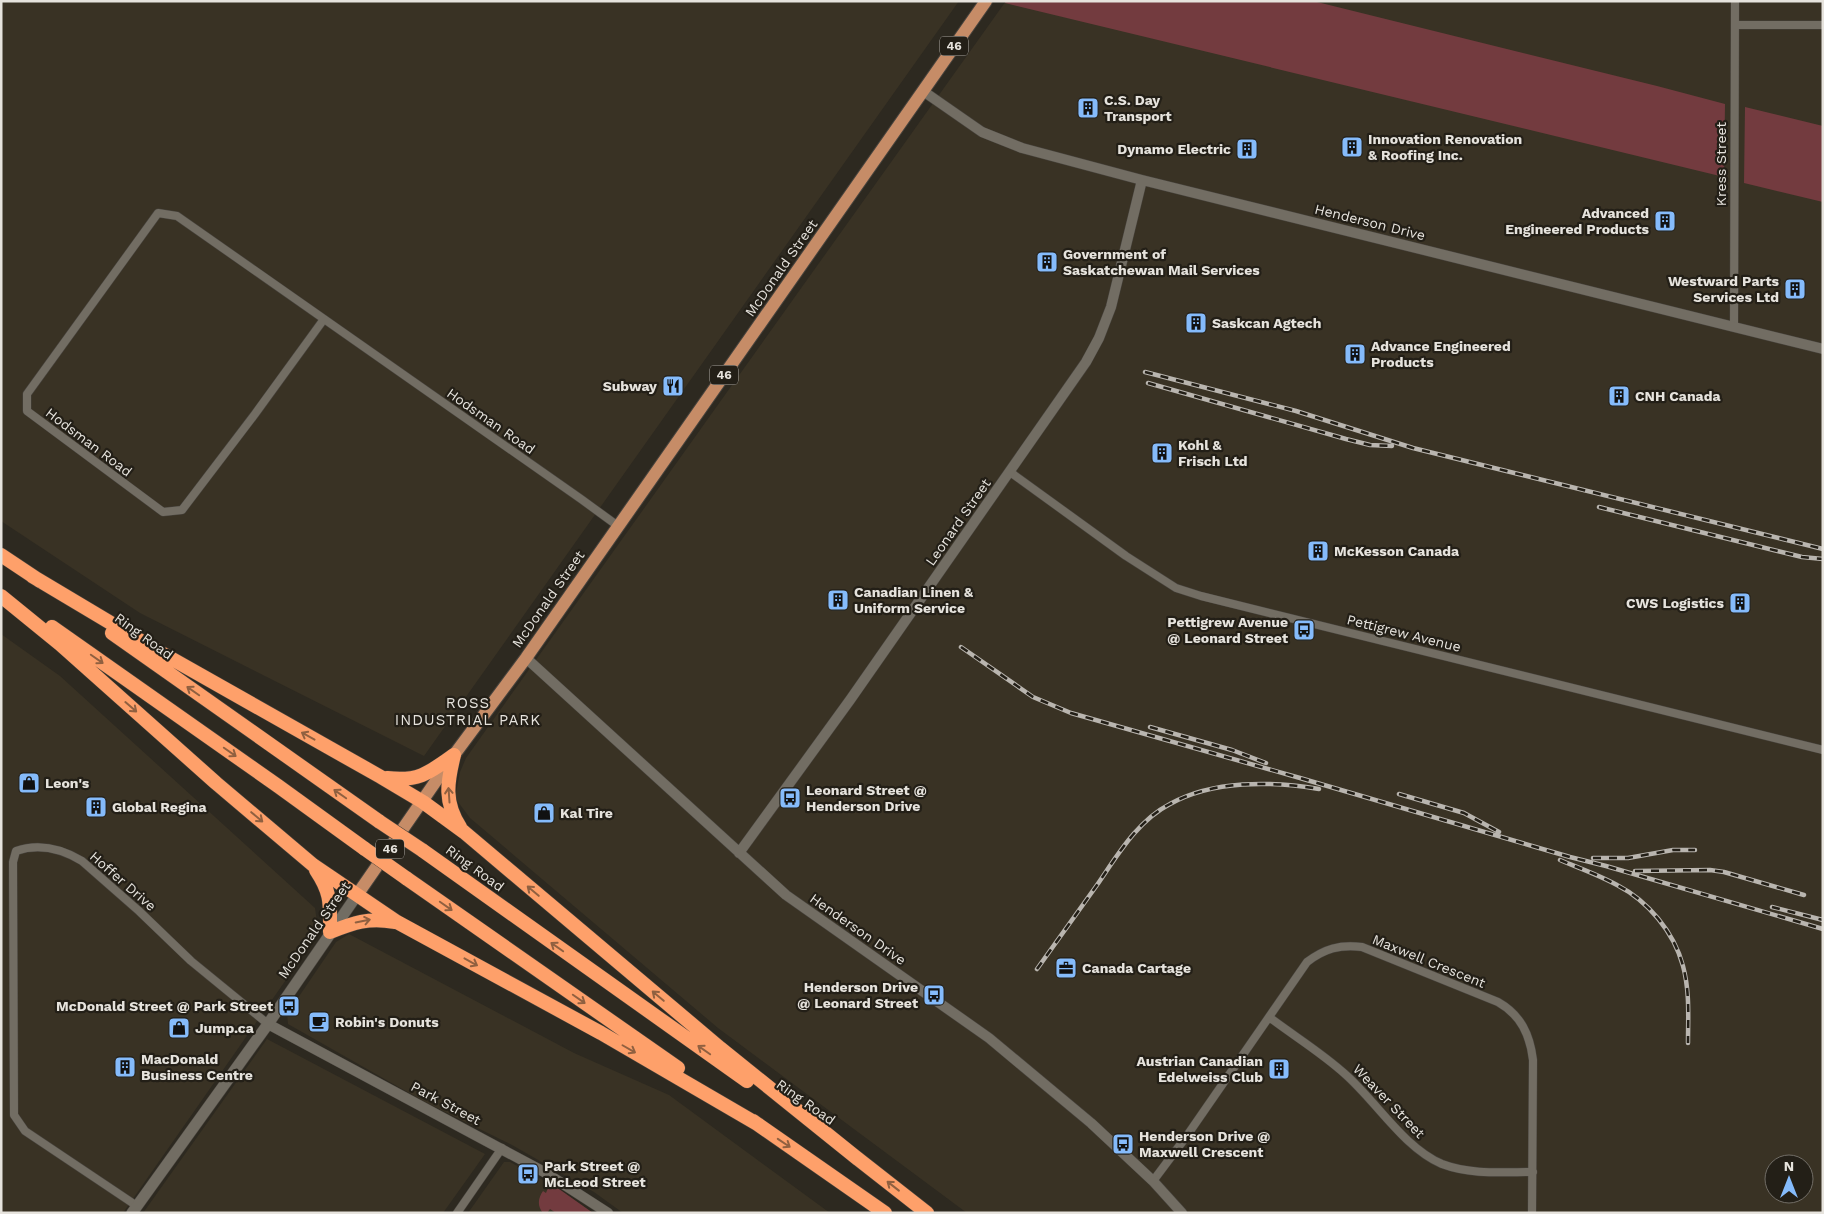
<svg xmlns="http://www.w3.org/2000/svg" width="1824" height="1214" font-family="'Work Sans',sans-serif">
<rect width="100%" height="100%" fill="#2d2920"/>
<path fill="#393224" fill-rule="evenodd" d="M1,1H959L424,756L140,613L1,521Z
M1006,1H1823V1213H967L718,1028L470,818L455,798L460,772L466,758ZM1774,1164H1804V1194H1774Z
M1,634L60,676L315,908L318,929L311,944L123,1213H1Z
M349,934L574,1053L669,1095L830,1213H623L594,1192L512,1145L425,1102L288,1024L287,1014L336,942Z
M267,1039L485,1154L443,1213H143Z
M504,1162H510L559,1189L593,1213H468Z"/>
<path fill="#733b3f" d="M1006,1H1313L1657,86L1725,104L1724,177L1005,3Z
M1745,107L1823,126V202L1744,183Z
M554,1186L559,1189L593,1213H556L550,1209L547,1213H543C537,1206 538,1198 543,1191L546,1193L548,1188Z"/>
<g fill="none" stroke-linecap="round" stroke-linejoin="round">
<g stroke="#47433d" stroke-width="9">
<path id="minor" d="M1735,25H1823
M324,319L255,414L182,510L163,512L27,411V394L158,213L177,216L581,499L618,526
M1734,326L1735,1
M1010,472L1126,556L1176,588L1201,596L1823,750
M1269,1017C1294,1036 1322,1053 1345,1074C1376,1101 1404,1148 1442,1164C1471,1175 1503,1172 1533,1172
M1153,1181L1186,1137L1307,962C1324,949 1340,944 1362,947L1498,1002C1521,1015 1530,1035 1533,1060L1532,1213
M137,1206L25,1131L14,1115L13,862L16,851C39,843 62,849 82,861L139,911L191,961L268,1024
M457,1213L502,1148"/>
</g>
<g stroke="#47433d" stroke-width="11">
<path id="tertiary" d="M923,91L982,132L1022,148L1142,180L1823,349
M526,658L786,895L989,1038L1091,1123L1153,1181L1182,1213
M739,853L850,700L1086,362L1099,338L1111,307L1142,180
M268,1024L546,1173L608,1213"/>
</g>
<g stroke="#47433d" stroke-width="12">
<path id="secondary" d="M132,1213L268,1024L357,895"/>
</g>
<g stroke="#47433d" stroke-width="14">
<path id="primary" d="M357,895L454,755L526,658L986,1"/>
</g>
<g stroke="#47433d" stroke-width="15">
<path id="motorway" d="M1,555L40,581
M32,576L151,647L381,777L423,802L464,832L720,1048L858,1159
M1,596L60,644L216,783L313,865L397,922L601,1033L759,1125
M52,627L278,786L365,849
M112,633L380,822
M454,755C447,783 444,802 460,827
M387,778C418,782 429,773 454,755
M422,850L747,1081
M316,870C332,894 330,904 330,932C353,923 369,917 394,922
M406,878L678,1068
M753,1121L885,1213
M853,1155L927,1213"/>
</g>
<use href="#minor" stroke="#726d63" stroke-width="8"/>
<use href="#tertiary" stroke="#726d63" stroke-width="10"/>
<use href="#secondary" stroke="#726d63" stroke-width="11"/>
<use href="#primary" stroke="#c68c67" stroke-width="12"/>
<use href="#motorway" stroke="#fea06a" stroke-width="14"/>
<g stroke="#b9b5af" stroke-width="4.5">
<path id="rail" d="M1145,372L1296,411L1413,448L1823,549
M1148,383L1346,439L1370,445L1392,446
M1599,507L1802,557L1823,559
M961,647L1033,697L1071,713L1300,778L1570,857L1606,866L1823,929
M1150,727L1232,750L1266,763
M1399,794L1464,813L1499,832
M1593,858H1628L1673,850H1695
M1560,860C1579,868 1599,875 1617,885C1648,901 1674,932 1683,966C1690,992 1688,1018 1688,1043
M1635,871L1710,870L1724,872L1804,895
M1772,907L1823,920
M1037,969C1057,941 1077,913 1097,885C1117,856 1137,821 1170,804C1213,780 1271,781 1319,789"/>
</g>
<use href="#rail" stroke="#231f17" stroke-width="2.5" stroke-dasharray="8" stroke-linecap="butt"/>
<g stroke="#47433d" stroke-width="15" stroke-linecap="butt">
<path id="motorway-bridge" d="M380,822L422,850
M365,849L406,878"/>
</g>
<use href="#motorway-bridge" stroke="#fea06a" stroke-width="14"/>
</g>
<defs><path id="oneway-shaft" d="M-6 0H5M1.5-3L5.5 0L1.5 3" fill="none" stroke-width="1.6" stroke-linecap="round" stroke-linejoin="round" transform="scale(1.25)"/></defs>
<g stroke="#906040">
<use href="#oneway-shaft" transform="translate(97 659) rotate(35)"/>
<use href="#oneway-shaft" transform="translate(193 691) rotate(-145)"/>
<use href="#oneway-shaft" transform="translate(131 707) rotate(41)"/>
<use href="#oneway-shaft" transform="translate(308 736) rotate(-151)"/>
<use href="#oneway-shaft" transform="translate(230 752) rotate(35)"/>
<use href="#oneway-shaft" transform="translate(340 794) rotate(-145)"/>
<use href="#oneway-shaft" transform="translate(449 795) rotate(-94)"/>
<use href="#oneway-shaft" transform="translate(257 817) rotate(40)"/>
<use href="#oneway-shaft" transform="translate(533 891) rotate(-140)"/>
<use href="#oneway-shaft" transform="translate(446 906) rotate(35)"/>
<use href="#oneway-shaft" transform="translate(363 921) rotate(-11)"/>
<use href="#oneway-shaft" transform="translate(557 947) rotate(-145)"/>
<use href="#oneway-shaft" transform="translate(471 962) rotate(29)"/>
<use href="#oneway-shaft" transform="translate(658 996) rotate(-140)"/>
<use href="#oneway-shaft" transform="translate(579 999) rotate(35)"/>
<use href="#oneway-shaft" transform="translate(629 1049) rotate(30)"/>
<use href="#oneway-shaft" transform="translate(704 1050) rotate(-145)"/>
<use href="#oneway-shaft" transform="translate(784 1143) rotate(34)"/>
<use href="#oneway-shaft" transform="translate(893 1186) rotate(-142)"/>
</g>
<defs>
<g id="building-square" transform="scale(1.125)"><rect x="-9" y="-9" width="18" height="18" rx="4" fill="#85bbfb" stroke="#231f17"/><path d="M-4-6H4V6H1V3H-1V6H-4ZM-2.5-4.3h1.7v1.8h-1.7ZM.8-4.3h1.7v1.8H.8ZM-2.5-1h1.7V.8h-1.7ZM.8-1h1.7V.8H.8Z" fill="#111"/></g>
<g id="restaurant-square" transform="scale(1.125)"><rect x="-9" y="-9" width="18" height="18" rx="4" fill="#85bbfb" stroke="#231f17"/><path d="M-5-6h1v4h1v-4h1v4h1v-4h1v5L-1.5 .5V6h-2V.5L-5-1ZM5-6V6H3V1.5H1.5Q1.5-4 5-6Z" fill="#111"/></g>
<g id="bus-square" transform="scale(1.125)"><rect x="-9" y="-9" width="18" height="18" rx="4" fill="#85bbfb" stroke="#231f17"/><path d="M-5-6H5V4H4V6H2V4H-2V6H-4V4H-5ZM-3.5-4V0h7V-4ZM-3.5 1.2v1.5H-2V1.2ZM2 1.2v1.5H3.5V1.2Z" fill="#111"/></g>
<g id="shop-square" transform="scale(1.125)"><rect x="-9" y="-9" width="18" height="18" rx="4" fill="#85bbfb" stroke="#231f17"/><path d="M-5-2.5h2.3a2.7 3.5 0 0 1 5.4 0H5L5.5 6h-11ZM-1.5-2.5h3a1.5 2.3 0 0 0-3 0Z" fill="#111"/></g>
<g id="office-square" transform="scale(1.125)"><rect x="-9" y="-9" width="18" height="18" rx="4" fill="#85bbfb" stroke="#231f17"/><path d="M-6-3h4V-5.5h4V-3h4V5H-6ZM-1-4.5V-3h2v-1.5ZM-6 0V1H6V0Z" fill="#111"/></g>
<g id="cafe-square" transform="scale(1.125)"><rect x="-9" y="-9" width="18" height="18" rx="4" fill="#85bbfb" stroke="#231f17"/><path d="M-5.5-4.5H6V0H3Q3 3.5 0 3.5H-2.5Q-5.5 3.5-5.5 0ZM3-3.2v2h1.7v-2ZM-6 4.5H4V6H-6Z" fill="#111"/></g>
</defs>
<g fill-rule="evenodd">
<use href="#building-square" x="1088" y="108"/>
<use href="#building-square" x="1352" y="147"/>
<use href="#building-square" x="1247" y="149"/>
<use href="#building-square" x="1665" y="221"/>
<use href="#building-square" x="1047" y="262"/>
<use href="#building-square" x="1795" y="289"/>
<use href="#building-square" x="1196" y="323"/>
<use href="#building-square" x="1355" y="354"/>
<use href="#restaurant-square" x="673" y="386"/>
<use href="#building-square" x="1619" y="396"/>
<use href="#building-square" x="1162" y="453"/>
<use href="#building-square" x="1318" y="551"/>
<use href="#building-square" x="838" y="600"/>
<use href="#building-square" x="1740" y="603"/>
<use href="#bus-square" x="1304" y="630"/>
<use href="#shop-square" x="29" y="783"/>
<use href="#bus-square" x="790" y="798"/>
<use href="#building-square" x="96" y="807"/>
<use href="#shop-square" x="544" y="813"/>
<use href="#office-square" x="1066" y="968"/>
<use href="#bus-square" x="934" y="995"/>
<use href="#bus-square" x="289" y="1006"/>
<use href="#cafe-square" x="319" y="1022"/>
<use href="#shop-square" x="179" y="1028"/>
<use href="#building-square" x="125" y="1067"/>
<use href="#building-square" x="1279" y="1069"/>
<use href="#bus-square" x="1123" y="1144"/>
<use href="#bus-square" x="528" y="1174"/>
</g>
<g text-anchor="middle" stroke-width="4.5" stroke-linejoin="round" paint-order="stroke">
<g fill="#231f17" stroke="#aca8a2" stroke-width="1">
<rect x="940" y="36.5" width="28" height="19" rx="4"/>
<rect x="710" y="365.5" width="28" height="19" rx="4"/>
<rect x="376" y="839.5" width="28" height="19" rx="4"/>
</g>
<g font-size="12" font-weight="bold" fill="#e6e3dd">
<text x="954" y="50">46</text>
<text x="724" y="379">46</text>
<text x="390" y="853">46</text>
</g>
<g font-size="14" font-weight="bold" fill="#e6e3dd" stroke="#231f17" text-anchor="start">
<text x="1104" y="105">C.S. Day<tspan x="1104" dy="16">Transport</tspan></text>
<text x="1368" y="144">Innovation Renovation<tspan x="1368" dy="16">&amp; Roofing Inc.</tspan></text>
<text x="1231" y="154" text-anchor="end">Dynamo Electric</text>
<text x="1649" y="218" text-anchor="end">Advanced<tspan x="1649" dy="16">Engineered Products</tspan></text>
<text x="1063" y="259">Government of<tspan x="1063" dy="16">Saskatchewan Mail Services</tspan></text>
<text x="1779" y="286" text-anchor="end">Westward Parts<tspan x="1779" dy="16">Services Ltd</tspan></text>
<text x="1212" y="328">Saskcan Agtech</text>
<text x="1371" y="351">Advance Engineered<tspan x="1371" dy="16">Products</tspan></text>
<text x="657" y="391" text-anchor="end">Subway</text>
<text x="1635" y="401">CNH Canada</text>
<text x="1178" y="450">Kohl &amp;<tspan x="1178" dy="16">Frisch Ltd</tspan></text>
<text x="1334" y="556">McKesson Canada</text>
<text x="854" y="597">Canadian Linen &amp;<tspan x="854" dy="16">Uniform Service</tspan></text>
<text x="1724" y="608" text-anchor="end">CWS Logistics</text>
<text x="1288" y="627" text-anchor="end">Pettigrew Avenue<tspan x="1288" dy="16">@ Leonard Street</tspan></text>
<text x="45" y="788">Leon's</text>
<text x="806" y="795">Leonard Street @<tspan x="806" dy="16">Henderson Drive</tspan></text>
<text x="112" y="812">Global Regina</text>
<text x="560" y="818">Kal Tire</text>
<text x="1082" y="973">Canada Cartage</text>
<text x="918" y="992" text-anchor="end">Henderson Drive<tspan x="918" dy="16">@ Leonard Street</tspan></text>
<text x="273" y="1011" text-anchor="end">McDonald Street @ Park Street</text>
<text x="335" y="1027">Robin's Donuts</text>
<text x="195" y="1033">Jump.ca</text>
<text x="141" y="1064">MacDonald<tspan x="141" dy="16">Business Centre</tspan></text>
<text x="1263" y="1066" text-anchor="end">Austrian Canadian<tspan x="1263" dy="16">Edelweiss Club</tspan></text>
<text x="1139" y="1141">Henderson Drive @<tspan x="1139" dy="16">Maxwell Crescent</tspan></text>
<text x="544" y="1171">Park Street @<tspan x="544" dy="16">McLeod Street</tspan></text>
</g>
<g font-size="14" fill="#e6e3dd" stroke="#231f17">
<text transform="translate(1721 164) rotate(-90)" y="5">Kress Street</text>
<text transform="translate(1370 222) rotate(14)" y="5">Henderson Drive</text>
<text transform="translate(781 268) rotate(-55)" y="5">McDonald Street</text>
<text transform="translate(491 421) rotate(35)" y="5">Hodsman Road</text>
<text transform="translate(89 442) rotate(37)" y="5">Hodsman Road</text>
<text transform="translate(958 522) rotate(-55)" y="5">Leonard Street</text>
<text transform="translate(548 599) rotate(-55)" y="5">McDonald Street</text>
<text transform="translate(1404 633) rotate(14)" y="5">Pettigrew Avenue</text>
<text transform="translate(144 636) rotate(36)" y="5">Ring Road</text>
<text transform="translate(475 868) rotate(36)" y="5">Ring Road</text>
<text transform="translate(123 881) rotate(41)" y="5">Hoffer Drive</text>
<text transform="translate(858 929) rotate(35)" y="5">Henderson Drive</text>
<text transform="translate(314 930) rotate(-55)" y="5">McDonald Street</text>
<text transform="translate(1429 961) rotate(22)" y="5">Maxwell Crescent</text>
<text transform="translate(1389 1101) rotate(46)" y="5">Weaver Street</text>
<text transform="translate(806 1102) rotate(35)" y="5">Ring Road</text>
<text transform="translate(446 1103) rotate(28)" y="5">Park Street</text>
</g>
<g font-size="15" letter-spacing="1" fill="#e6e3dd" stroke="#231f17">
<text x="468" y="708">ROSS<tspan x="468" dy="17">INDUSTRIAL PARK</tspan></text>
</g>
</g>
<rect width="1824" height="1214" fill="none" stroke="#e6e3dd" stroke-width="5"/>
<g transform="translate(1789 1179)"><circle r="24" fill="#231f17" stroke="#716d66"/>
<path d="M0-4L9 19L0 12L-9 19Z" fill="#85bbfb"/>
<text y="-8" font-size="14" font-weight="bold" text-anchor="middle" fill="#e6e3dd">N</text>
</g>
</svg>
